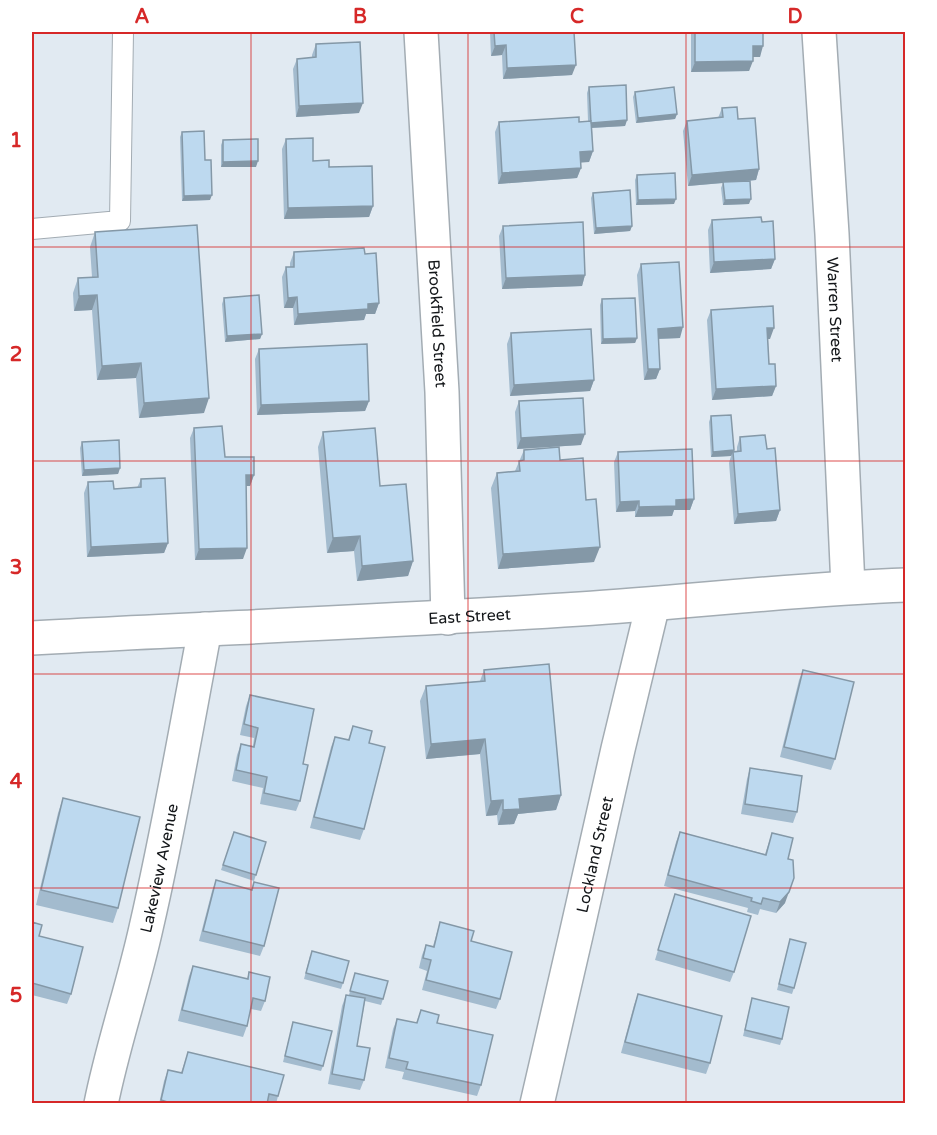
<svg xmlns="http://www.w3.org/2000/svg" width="937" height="1135" font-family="'Varela Round',sans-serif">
<rect width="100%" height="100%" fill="#e1eaf2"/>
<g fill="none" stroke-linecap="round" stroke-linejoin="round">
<g stroke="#a3acb3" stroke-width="22">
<path id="service" d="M32,229L120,221L123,32"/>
</g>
<g stroke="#a3acb3" stroke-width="36">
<g id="minor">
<path id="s1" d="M421,32L442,392L448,618"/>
<path id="s2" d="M819,32L832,234L848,587"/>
<path id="s3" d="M101,1104C113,1044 133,987 146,928C169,829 186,729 205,629"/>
<path id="s4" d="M537,1104L576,935L618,749L653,604"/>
</g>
</g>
<g stroke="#a3acb3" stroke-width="36">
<g id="secondary">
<path id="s5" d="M32,638C214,628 397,621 580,609C688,602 797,589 906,585"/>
</g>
</g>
<use href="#service" stroke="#fff" stroke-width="20"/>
<use href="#minor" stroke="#fff" stroke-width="33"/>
<use href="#secondary" stroke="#fff" stroke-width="33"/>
</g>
<path fill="#a3bbce" d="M490,32H574L572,75L503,79L502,55L491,56Z
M691,32H763L760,57H753L749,71L691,72Z
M316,44L359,113L296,117L293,69L297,59L312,58V55Z
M589,87L627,120L625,126L592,128L593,151L589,162H580L581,168L577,178L498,184L495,132L499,122H579L588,121L587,93Z
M635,92L677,114L675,119L636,123L633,97Z
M722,108L738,119L759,169L756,180L746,181L749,204L723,205L721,188L723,183L688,186L683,131L687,121L718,118Z
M182,132L205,160L210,200L182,201L180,137Z
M286,139L313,161L329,167L373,206L369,217L284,219L282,149Z
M223,140L256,167H221V145Z
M637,175L674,204L636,205L635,180Z
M593,193L632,226L630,231L594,234L591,198Z
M712,220L762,222L775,259L771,269L710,273L708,230Z
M503,226L585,275L582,286L502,289L499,236Z
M95,232L204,413L139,418L136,378L97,380L92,310L74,311L73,293L78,278L92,277L90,247Z
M294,252L365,254L379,303L375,314H366L364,320L294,325L293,308H284L282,277L286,267H290V263Z
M641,264L680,338L658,339L660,369L656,379L644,380L637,275Z
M224,298L262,334L260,339L225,342L222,304Z
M602,299L637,338L635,343L601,344L600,305Z
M711,310L770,339H768L769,364L776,386L772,396L712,400L707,320Z
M511,333L594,380L590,391L510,396L507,344Z
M259,349L369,401L365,411L257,415L255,359Z
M519,401L581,445L517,449L515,412Z
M711,416L734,452H737V447L740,437L767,449L780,510L776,521L734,524L729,463L731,456L711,457L709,422Z
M194,428L225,457L254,475L250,486H246L243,559L195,560L190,438Z
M323,432L380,486L413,561L408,576L357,581L354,551L327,553L318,447Z
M82,442L120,468L118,474L82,476L80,448Z
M524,450L560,460L586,500L594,562L498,569L491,488L497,473L515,471Z
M618,452L694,499L690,510H674L672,516L635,517V511L616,512L614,462Z
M141,479L168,543L164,553L87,557L84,493L88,482L114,489L137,488Z
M484,670L561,795L556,810L518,814L514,824L498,825L497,815L486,816L480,754L426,759L420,701L426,686L480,681Z
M803,670L835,759L831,770L780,757L799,680Z
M250,695L303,764L300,801L296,811L260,804L263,788L232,781L237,755L241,744L253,746L254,738L240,735L246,706Z
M353,726L369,743L364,829L360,840L310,828L331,747L335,737L348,740Z
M750,768L797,812L793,823L741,814L747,779Z
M63,798L118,908L113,923L36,905L58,813Z
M234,832L266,842L254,881L221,870Z
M680,832L765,854L772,833L788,859L785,903L776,913L760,909L758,915L747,912L748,908L664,886L676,842Z
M216,880L251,890L254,882L264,946L260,956L199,941L212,891Z
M675,894L734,972L730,982L655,960Z
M32,922L71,994L67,1004L32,995Z
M440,922L471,941L500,999L496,1009L422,990L427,971L419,968L422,955L426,945L433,946Z
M790,939L794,988L792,994L777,990Z
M310,956L343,983L341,989L304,979Z
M193,966L247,979L249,972L265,1001L261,1011L251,1009L247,1026L243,1037L178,1021L189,976Z
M355,973L383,999L381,1005L365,1001L357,1046L364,1080L360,1090L328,1084L342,1006L346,995H349Z
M638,994L710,1063L706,1074L621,1053L634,1005Z
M752,998L782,1039L780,1045L743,1036Z
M421,1010L437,1023L481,1085L477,1096L402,1079L404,1072L385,1068L393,1029L397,1019L416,1023Z
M293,1022L323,1066L321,1071L283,1062Z
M188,1052L278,1096L276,1104H159L164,1081L168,1070L181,1073Z"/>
<path fill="#8498a7" d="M597,32H618L596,33Z
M506,45L502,55L491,56L495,46Z
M753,46H763L760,57H749Z
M753,61L749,71L691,72L695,62Z
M576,65L572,75L503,79L507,68Z
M363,103L359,113L296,117L299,106Z
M677,114L675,119L636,123L638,118Z
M627,120L625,126L589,128L591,123Z
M593,151L589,162L576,163L580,152Z
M258,161L256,167H221L223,162Z
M581,168L577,178L498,184L502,173Z
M759,169L756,180L688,186L692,175Z
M212,195L210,200L182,201L184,196Z
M676,199L674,204L636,205L638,200Z
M751,199L749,204L723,205L725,200Z
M373,206L369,217L284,219L288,208Z
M632,226L630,231L594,234L596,228Z
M775,259L771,269L710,273L714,262Z
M585,275L582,286L502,289L506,278Z
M97,295L92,310L74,311L79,296Z
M297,297L293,308H284L288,298Z
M379,303L375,314H366L364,320L294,325L298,314L368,304Z
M683,327L680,338L654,339L658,329Z
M767,328H774L770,339H763Z
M262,334L260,339L225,342L227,336Z
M637,338L635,343L601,344L603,339Z
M141,363L136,378L97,380L102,366Z
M648,369H660L656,379L644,380Z
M594,380L590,391L510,396L514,385Z
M776,386L772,396L712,400L716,389Z
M209,398L204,413L139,418L144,403Z
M369,401L365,411L257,415L261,405Z
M585,434L581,445L517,449L521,438Z
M734,450L731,456L711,457L713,452Z
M120,468L118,474L82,476L84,470Z
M246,475H254L250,486H242Z
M694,499L690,510H674L672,516L635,517L639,507L676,500Z
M639,501L635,511L616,512L620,502Z
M780,510L776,521L734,524L738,514Z
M360,536L354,551L327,553L333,538Z
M168,543L164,553L87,557L91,547Z
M600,547L594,562L498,569L503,554Z
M247,548L243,559L195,560L199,549Z
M413,561L408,576L357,581L362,566Z
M485,739L480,754L426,759L431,744Z
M561,795L556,810L518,814L514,824L498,825L503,810L519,799Z
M503,800L497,815L486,816L491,801Z
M789,892L785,903L776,913L780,902Z"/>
<path fill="#bdd9ef" stroke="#8498a7" stroke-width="1.5" d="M494,32H574L576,65L507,68L506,45L495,46Z
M695,32H763V46H753V61L695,62Z
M360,42L363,103L299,106L297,59L316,57V44Z
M626,85L627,120L591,123L589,87Z
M674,87L677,114L638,118L635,92Z
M737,107L738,119L755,118L759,169L692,175L687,121L723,117L722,108Z
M579,117V122L591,121L593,151L580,152L581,168L502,173L499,122Z
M204,131L205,160H211L212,195L184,196L182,132Z
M313,138V161L329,160V167L372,166L373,206L288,208L286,139Z
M258,139V161L223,162V140Z
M675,173L676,199L638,200L637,175Z
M750,181L751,199L725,200L723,182Z
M630,190L632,226L596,228L593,193Z
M761,217L762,222L773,221L775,259L714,262L712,220Z
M583,222L585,275L506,278L503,226Z
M197,225L209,398L144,403L141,363L102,366L97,295L79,296L78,278L98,277L95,232Z
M364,248L365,254L376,253L379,303L368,304V309L298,314L297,297L288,298L286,267H294V252Z
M679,262L683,327L658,329L660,369H648L641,264Z
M259,295L262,334L227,336L224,298Z
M635,298L637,338L603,339L602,299Z
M773,306L774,328H767L769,364H775L776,386L716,389L711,310Z
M591,329L594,380L514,385L511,333Z
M367,344L369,401L261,405L259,349Z
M583,398L585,434L521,438L519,401Z
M731,415L734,450L713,452L711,416Z
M222,426L225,457H254V475H246L247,548L199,549L194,428Z
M375,428L380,486L406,484L413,561L362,566L360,536L333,538L323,432Z
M765,435L767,449L775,448L780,510L738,514L733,452L741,451L740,437Z
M119,440L120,468L84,470L82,442Z
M559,447L560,460L583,458L586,500L596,499L600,547L503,554L497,473L520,471L519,461L524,460V450Z
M692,449L694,499L676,500V506L639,507V501L620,502L618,452Z
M165,478L168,543L91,547L88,482L113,481L114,489L141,487V479Z
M549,664L561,795L519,799L520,809L503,810V800L491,801L485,739L431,744L426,686L485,681L484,670Z
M803,670L854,682L835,759L784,747Z
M250,695L314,709L303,764L308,765L300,801L264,793L267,777L236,770L241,744L254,747L258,728L244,724Z
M353,726L372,731L369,743L385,747L364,829L314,817L335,737L349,740Z
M750,768L802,776L797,812L745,804Z
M63,798L140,817L118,908L41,890Z
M234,832L266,842L256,875L223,865Z
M680,832L766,855L772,833L793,838L788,859L793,860L794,878L789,892L780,902L763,898L761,904L751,901L752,898L668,875Z
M216,880L252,890L254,882L279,888L264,946L203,931Z
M675,894L751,916L734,972L658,950Z
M32,922L42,925L39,936L83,947L71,994L32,983Z
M440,922L474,931L471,941L512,952L500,999L426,980L431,960L423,958L426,945L434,947Z
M790,939L806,943L794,988L779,984Z
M312,951L349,961L343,983L306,973Z
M193,966L248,979L249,972L270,977L265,1001L253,998L247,1026L182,1010Z
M355,973L388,981L383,999L350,991Z
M638,994L722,1016L710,1063L625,1042Z
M346,995L365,998L357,1046L370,1048L364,1080L332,1074Z
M752,998L789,1007L782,1039L745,1030Z
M421,1010L439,1015L437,1023L493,1035L481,1085L406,1069L408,1062L389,1058L397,1019L417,1023Z
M293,1022L332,1031L323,1066L285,1056Z
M188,1052L284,1075L278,1096L269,1094L267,1104H174L161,1100L168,1070L182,1073Z"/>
<path fill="none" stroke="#d62828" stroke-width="1.5" stroke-opacity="0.55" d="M251,32V1104M468,32V1104M686,32V1104M32,247H906M32,461H906M32,674H906M32,888H906"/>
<g text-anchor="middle" stroke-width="4.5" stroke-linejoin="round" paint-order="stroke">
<g font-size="16" fill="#131619" stroke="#fff">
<text dy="6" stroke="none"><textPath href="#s2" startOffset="278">Warren Street</textPath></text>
<text dy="6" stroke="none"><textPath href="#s1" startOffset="292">Brookfield Street</textPath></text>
<text dy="6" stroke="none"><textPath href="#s5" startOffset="438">East Street</textPath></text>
<text dy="6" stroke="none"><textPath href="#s4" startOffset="256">Lockland Street</textPath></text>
<text dy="6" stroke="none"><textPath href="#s3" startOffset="243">Lakeview Avenue</textPath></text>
</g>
</g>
<rect width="937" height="1135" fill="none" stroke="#ffffff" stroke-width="66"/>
<rect x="33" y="33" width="871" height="1069" fill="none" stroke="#d62828" stroke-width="2"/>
<g font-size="20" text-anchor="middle" font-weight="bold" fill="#d62828">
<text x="142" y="23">A</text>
<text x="360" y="23">B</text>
<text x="577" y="23">C</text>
<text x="795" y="23">D</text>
<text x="16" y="147">1</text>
<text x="16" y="361">2</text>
<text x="16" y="574">3</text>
<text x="16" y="788">4</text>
<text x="16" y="1002">5</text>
</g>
</svg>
